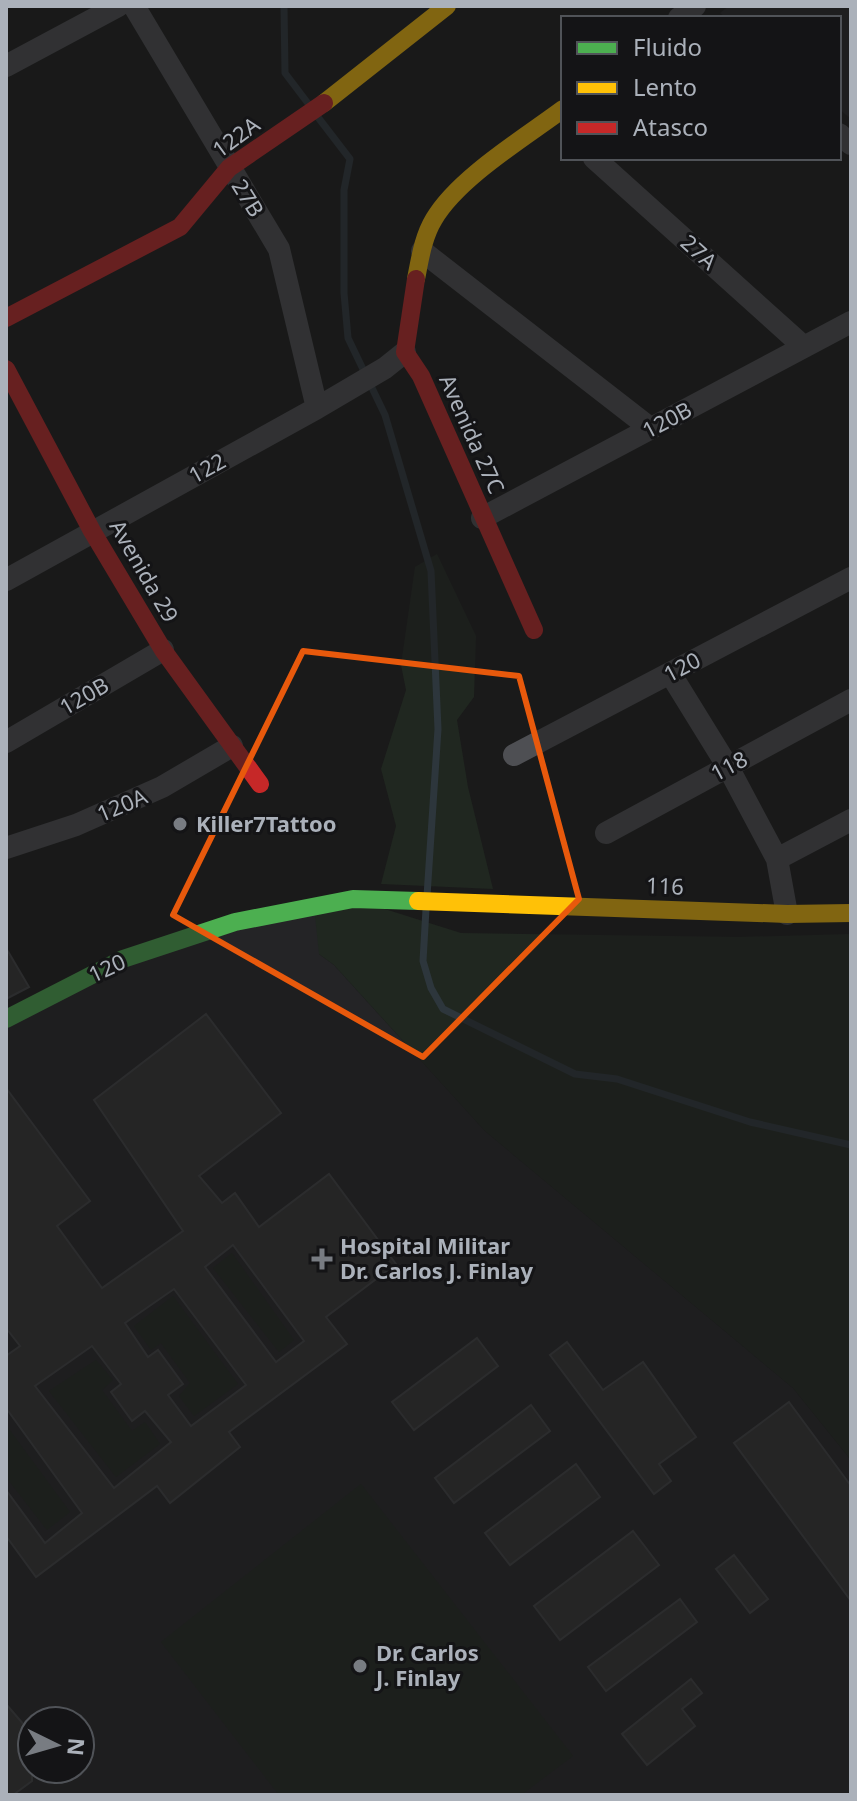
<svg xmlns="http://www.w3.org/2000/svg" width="857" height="1801" font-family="'Noto Sans',sans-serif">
<rect width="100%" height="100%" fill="#1a1a1a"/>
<path fill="#242426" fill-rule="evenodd" d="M729,6H851V119L839,109V18H726L720,13Z
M353,899L319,954L334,965L485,1131L793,1388L851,1460V1795H6V1019L123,959ZM32,1721H80V1769H32Z"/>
<path fill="#202720" d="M437,554L476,636L474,697L457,720L468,787L493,889L381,884L396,826L381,769L406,690L401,665L415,567Z
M353,899L461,933L739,937L851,934V1460L793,1388L485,1131L334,965L319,954L315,916Z
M232,1253L294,1340L279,1352L213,1268Z
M173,1296L238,1384L194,1416L179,1396L190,1383L161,1343L151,1350L134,1326Z
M96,1360L113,1380L102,1390L132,1431L145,1422L160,1444L116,1477L49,1391Z
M6,1425L70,1512L47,1530L6,1477Z
M361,1484L573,1756L521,1795H279L161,1642Z"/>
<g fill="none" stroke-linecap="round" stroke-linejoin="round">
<path stroke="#2d363c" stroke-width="7" d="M284,6L285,73L310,106
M317,116L350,159L344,190V293L348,338L385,415L431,571L438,729L427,896
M426,909L423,961L431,988L443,1009L575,1074L617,1079L750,1122L851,1145"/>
</g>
<path fill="#333334" stroke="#424346" stroke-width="2" fill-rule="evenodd" d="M6,948L29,987L6,999Z
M206,1014L281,1113L199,1176L222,1203L235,1193L259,1227L329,1174L396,1264L326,1317L347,1344L229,1432L240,1447L170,1503L157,1486L36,1577L6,1536V1490L45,1543L82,1513L6,1408V1356L20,1346L6,1328V1088L90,1201L57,1226L102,1288L183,1231L94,1100ZM233,1245L304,1341L276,1362L205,1267ZM174,1289L246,1385L191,1426L168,1395L183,1384L158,1350L148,1357L125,1323ZM92,1346L121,1384L111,1392L132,1421L145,1411L171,1442L114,1488L35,1386Z
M477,1338L498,1366L414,1430L392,1402Z
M567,1342L603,1390L643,1362L696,1437L659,1464L671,1481L654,1494L550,1355Z
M789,1402L851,1486V1601L734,1443Z
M531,1405L550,1431L454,1503L435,1478Z
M576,1464L600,1497L510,1565L485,1533Z
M633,1531L659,1565L560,1640L534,1606Z
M734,1555L768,1599L750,1613L716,1569Z
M680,1599L697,1622L606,1691L588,1667Z
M691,1679L702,1693L682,1709L695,1726L647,1765L622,1734Z
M6,1704L32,1734V1781L13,1795H6Z"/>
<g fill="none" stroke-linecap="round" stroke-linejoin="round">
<path stroke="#4e4f53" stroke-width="22" d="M134,6L279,249L317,408
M679,18L695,6
M6,66L118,6
M839,134L851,144
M594,158L804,347
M422,251L650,428
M482,518L851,322
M6,580L317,408L385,368L405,352
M670,673L728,767L777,859L787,914
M6,742L163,650
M514,755L851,578
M606,833L851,700
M6,848L76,825L162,787L232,746
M777,859L851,820"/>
<path stroke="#4caf50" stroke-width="18" d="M6,1019L123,959L235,922L353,899L418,901"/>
<path stroke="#ffc107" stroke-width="18" d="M324,103L447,6
M416,279C420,259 423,237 434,219C458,178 524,138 563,109
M418,901L787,914L851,913"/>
<path stroke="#c62828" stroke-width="18" d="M416,279L405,352L421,376L534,630
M6,318L180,227L229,168L324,103
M6,369L92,531L163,650L260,784"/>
</g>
<path d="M0 0H857V1801H0ZM303,651L519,676L579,899L423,1057L173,915Z" fill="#1a1a1a" fill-opacity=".55" fill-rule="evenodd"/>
<path fill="none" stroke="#e8590c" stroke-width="6" stroke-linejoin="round" d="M303,651L519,676L579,899L423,1057L173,915Z"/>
<g fill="#787c82" stroke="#141416" stroke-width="3">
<circle cx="180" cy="824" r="8"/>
<path d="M318 1247h8v8h8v8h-8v8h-8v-8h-8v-8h8z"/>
<circle cx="360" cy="1666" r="8"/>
</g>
<g text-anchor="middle" stroke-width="6" stroke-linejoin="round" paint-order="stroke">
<g font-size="22" fill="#abb1ba" stroke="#141416">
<text transform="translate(236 137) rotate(-36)" y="8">122A</text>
<text transform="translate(248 198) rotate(58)" y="8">27B</text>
<text transform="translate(699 252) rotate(42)" y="8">27A</text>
<text transform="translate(667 420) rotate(-28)" y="8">120B</text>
<text transform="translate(472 434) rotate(66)" y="8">Avenida 27C</text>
<text transform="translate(207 468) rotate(-29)" y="8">122</text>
<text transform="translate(144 571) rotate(60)" y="8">Avenida 29</text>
<text transform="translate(682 667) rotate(-28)" y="8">120</text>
<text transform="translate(84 696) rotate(-30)" y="8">120B</text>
<text transform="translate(729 766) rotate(-28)" y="8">118</text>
<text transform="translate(122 805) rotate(-23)" y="8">120A</text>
<text transform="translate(665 886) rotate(2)" y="8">116</text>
<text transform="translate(107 968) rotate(-25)" y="8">120</text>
</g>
<g font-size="22" font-weight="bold" fill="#abb1ba" stroke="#141416" text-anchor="start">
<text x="196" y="832">Killer7Tattoo</text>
<text x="340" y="1254">Hospital Militar<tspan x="340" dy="25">Dr. Carlos J. Finlay</tspan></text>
<text x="376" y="1661">Dr. Carlos<tspan x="376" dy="25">J. Finlay</tspan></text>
</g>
</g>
<rect width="857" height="1801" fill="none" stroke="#abb1ba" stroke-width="16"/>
<rect x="561" y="16" width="280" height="144" fill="#141416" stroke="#505358" stroke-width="2"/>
<rect x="577" y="42" width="40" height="12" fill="#4caf50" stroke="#505358" stroke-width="2"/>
<text x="633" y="56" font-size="24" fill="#abb1ba">Fluido</text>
<rect x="577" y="82" width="40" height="12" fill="#ffc107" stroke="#505358" stroke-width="2"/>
<text x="633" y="96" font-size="24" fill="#abb1ba">Lento</text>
<rect x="577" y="122" width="40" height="12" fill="#c62828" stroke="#505358" stroke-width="2"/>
<text x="633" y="136" font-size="24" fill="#abb1ba">Atasco</text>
<g transform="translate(56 1745) rotate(95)"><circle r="38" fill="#141416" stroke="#505358" stroke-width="2"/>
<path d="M0-6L14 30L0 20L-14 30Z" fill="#787c82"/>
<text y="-12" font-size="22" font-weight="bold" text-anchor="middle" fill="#abb1ba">N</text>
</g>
</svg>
